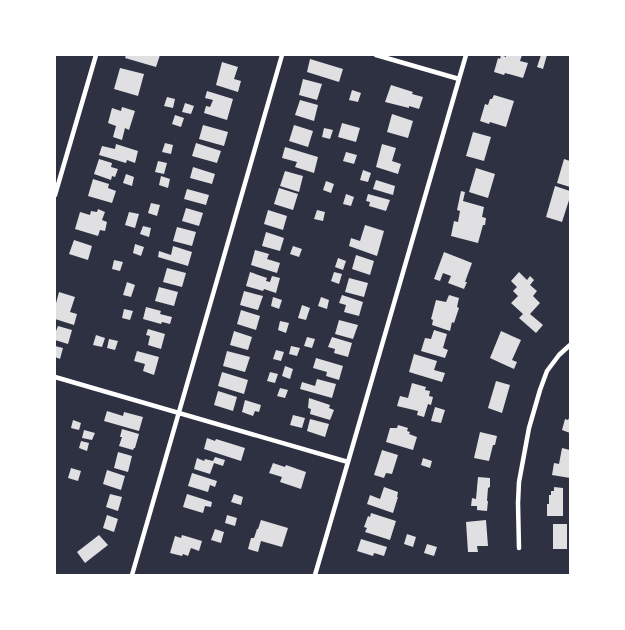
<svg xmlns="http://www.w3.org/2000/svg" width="625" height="630" font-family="'DM Sans',sans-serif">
<rect width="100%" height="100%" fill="#2d3142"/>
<path fill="#e0e0e3" d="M126,55H160L156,67L125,58Z
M501,55L506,57V55H522L520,61L528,63L523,78L505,73L504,75L494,72L498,58L500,59Z
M541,55H547L543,69L537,67Z
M310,59L343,69L339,82L307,72Z
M222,62L238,67L234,79L241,81L238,92L216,85Z
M120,68L144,74L138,96L114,89Z
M303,79L322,84L317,100L299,95Z
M391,85L413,92L412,94L423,97L419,109L409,106V108L385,102Z
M352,90L361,93L358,102L349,100Z
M207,91L233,99L227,120L204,113L206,106L210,107L213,100L205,98Z
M494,95L514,101L506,127L490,122L489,124L480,121L485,104L488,105L490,99H492Z
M167,97L175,99L173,108L164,106Z
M300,100L318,105L314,121L295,115Z
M185,103L194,106L191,114L182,112Z
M122,107L135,111L129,130L125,128L122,140L113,137L116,126L108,123L112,108L121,111Z
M392,114L413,121L408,138L387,132Z
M175,115L184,118L181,127L172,124Z
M342,123L360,128L356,142L338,137Z
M203,125L228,132L224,146L199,139Z
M294,125L313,131L308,147L289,141Z
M324,128L333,130L330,139L322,137Z
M473,132L491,137L484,161L466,156Z
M165,143L173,145L171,154L162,152Z
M196,143L221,151L217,163L192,156Z
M116,144L138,151L135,163L127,160L126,163L99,155L102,146L115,149Z
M382,144L396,148L392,161L401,164L398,174L376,167Z
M285,147L318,157L314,173L295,167L297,162L282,158Z
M346,152L357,155L354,164L343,161Z
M99,159L112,163L111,167L118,169L115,177L112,176L111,180L94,174Z
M564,159L570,161V187L557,183Z
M158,161L167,163L164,174L155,172Z
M193,167L215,174L212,184L190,178Z
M476,168L495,174L488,198L469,192Z
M363,170L371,173L368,182L360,180Z
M285,171L303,176L299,192L280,186Z
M126,174L134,177L132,186L123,183Z
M161,176L170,179L168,188L159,185Z
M93,179L109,184L108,188L116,191L112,203L88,196Z
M376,180L395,186L393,195L373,189Z
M326,181L334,184L331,193L323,190Z
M555,186L570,191V197L562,222L546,217Z
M279,188L298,194L293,210L274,204Z
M187,189L209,195L206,205L184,199Z
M461,191L465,192L463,201L484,207L482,217L486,218L485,225H483L478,243L451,236L454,221L458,222L460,211L457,210Z
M346,194L354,197L351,206L343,204Z
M368,194L390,200L386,211L369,206L370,202L366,201Z
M151,203L160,205L157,216L148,213Z
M186,208L203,213L199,226L182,221Z
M98,209L105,212L102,220L107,222L105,231L100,230L98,236L75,229L80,212L90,215L91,211L97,212Z
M268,210L287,216L283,230L264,224Z
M317,210L325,212L323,221L314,219Z
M129,212L139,214L135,228L125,225Z
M365,225L384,231L377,256L349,246L351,238L360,241Z
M143,226L151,228L149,237L140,234Z
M177,227L196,232L192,246L173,241Z
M266,232L284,238L280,251L262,246Z
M74,240L92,246L88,260L69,254Z
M135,244L144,247L141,256L133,253Z
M173,246L192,252L188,266L158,257L159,251L171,255Z
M293,246L302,249L299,257L290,254Z
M255,250L269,254L267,259L280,263L277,273L251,265Z
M444,252L472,263L465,282H467L464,289L448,283L451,276L443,273L440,281L434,279Z
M356,255L374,261L370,275L352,269Z
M338,258L346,261L343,270L335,267Z
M114,260L123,262L120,271L112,269Z
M167,268L186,273L182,287L163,282Z
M250,272L267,278L266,281L270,282L272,276L280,278L276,293L264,289L263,291L246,286Z
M334,272L342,274L339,284L331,281Z
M519,272L527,280L530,276L534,280L530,285L537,291L533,296L540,303L530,314L543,325L536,333L519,318L523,314L511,303L518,296L513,291L517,287L511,281Z
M349,278L368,283L364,297L345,292Z
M127,282L135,285L131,297L123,295Z
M159,287L178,292L174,306L155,301Z
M244,291L263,296L258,310L240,305Z
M59,292L75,297L70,312L77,314L74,325L55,319V307Z
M342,295L363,302L359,316L344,312L346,305L339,303Z
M449,295L459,298L457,307L459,308L454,323L452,322L450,331L432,325L433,320L431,319L436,300L446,302Z
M273,297L282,300L279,309L271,306Z
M321,297L329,300L327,309L318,306Z
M302,305L310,308L306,320L298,318Z
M146,307L161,311L160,314L172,317L170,324L162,322L161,324L143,319Z
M124,309L133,311L130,320L122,318Z
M241,310L260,316L256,330L237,324Z
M339,320L358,325L353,339L335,334Z
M280,321L289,323L286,333L278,330Z
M58,326L72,330L68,344L55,340V331H56Z
M148,329L165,334L161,349L148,345L150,336L146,335Z
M434,330L447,334L443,348L448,350L445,358L421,351L425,338L431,339Z
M234,331L252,337L248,350L230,345Z
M501,331L521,340L512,360L517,362L514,369L490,358Z
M96,335L105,338L102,347L93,345Z
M307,337L315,339L312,348L304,346Z
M332,337L352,343L348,357L334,353L335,349L328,347Z
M109,339L118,341L115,350L107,348Z
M55,346L63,348L60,359L55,357Z
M291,346L300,348L297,356L289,354Z
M276,350L284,352L281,361L273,359Z
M137,351L159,357L154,375L143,371L145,364L134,361Z
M227,351L250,357L245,372L223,366Z
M414,354L437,361L434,370L445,373L442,382L409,372Z
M316,358L343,366L339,380L326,376L327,372L313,368Z
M285,366L293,369L290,379L282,376Z
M222,372L248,380L244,394L218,386Z
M270,372L278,374L275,383L267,381Z
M317,379L336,384L332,398L300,389L302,382L315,386Z
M496,381L510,385L502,413L488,408Z
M412,383L426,387L425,390L430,391L429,396L433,397L431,405L428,404L424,417L417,415L418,411L397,406L400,396L408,398Z
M280,388L288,390L285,398L277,396Z
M218,391L237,397L233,411L214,405Z
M309,398L330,405L329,408L334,410L330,420L310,414L311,409L308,408Z
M245,400L261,405L259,412L255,411L253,416L242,412Z
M435,407L445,410L441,423L431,421Z
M107,411L123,416L124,412L143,417L139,431L104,421Z
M293,415L305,418L302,428L290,425Z
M570,416V433L562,430L565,419L568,420Z
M310,419L329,424L325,437L307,431Z
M73,420L81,423L79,430L71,428Z
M398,425L408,428L407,431L410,432L409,434L417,437L413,450L386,442L390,428H397Z
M122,429L139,434L135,448H134L133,450L119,446L122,437H120Z
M84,430L95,433L92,440L82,438Z
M480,432L497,436L495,445H493L489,461L474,458Z
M207,438L215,441L216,439L245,448L241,461L204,449Z
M81,441L89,443L87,451L79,448Z
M562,448L570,450V478L552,475L554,463L559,464Z
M382,450L398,455L392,474L386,473L384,478L374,475Z
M118,452L132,456L128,472L114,468Z
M215,457L225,460L223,466L214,463L210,474L194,469L197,458L204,461L205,459L213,461Z
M423,458L432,461L430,468L421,465Z
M273,463L285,467L286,465L306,472L301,489L280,482L282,477L269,473Z
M71,468L81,471L78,481L68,478Z
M107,470L125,476L121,490L103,484Z
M192,473L217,481L215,487L210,485L208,492L188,486Z
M478,477L490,478V487L488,488L487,501H488L487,511L477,510V506H471L472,498L476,499Z
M384,487L398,492L397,497H398L393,513L367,504L370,495L380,499Z
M554,487L563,488V516H547V504H549V495H551V491H554Z
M110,494L122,497L118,511L106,507Z
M187,494L212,502L211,507L205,506L203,513L183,507Z
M234,494L243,497L241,505L231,502Z
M371,513L396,521L390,540L365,532L367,528L364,527L368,516L370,517Z
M107,515L118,519L114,532L103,528Z
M227,515L237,518L235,526L225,523Z
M261,520L288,528L282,547L261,541L258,552L248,549L251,538H254L257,529H258Z
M486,520L488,546H477L478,552H468L466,522Z
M553,524H567V549H553Z
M215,529L224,532L221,543L211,540Z
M407,534L416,537L413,547L404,544Z
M99,535L108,545L85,563L77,552Z
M182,535L202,541L199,551L191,548L188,556L183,554L182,556L170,553L175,536L181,538Z
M361,539L387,547L384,556L374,553L373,556L357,551Z
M427,544L437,547L434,556L424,553Z"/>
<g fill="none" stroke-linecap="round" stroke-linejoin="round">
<path stroke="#fff" stroke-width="4.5" d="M376,55L459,79
M55,195L96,55
M55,377L348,462L466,55
M519,548L518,503L519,482L529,428L540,390L547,371L559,355L570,345
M132,575L282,55
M315,575L348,462"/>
</g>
<rect width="625" height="630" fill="none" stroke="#ffffff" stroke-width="112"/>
</svg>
